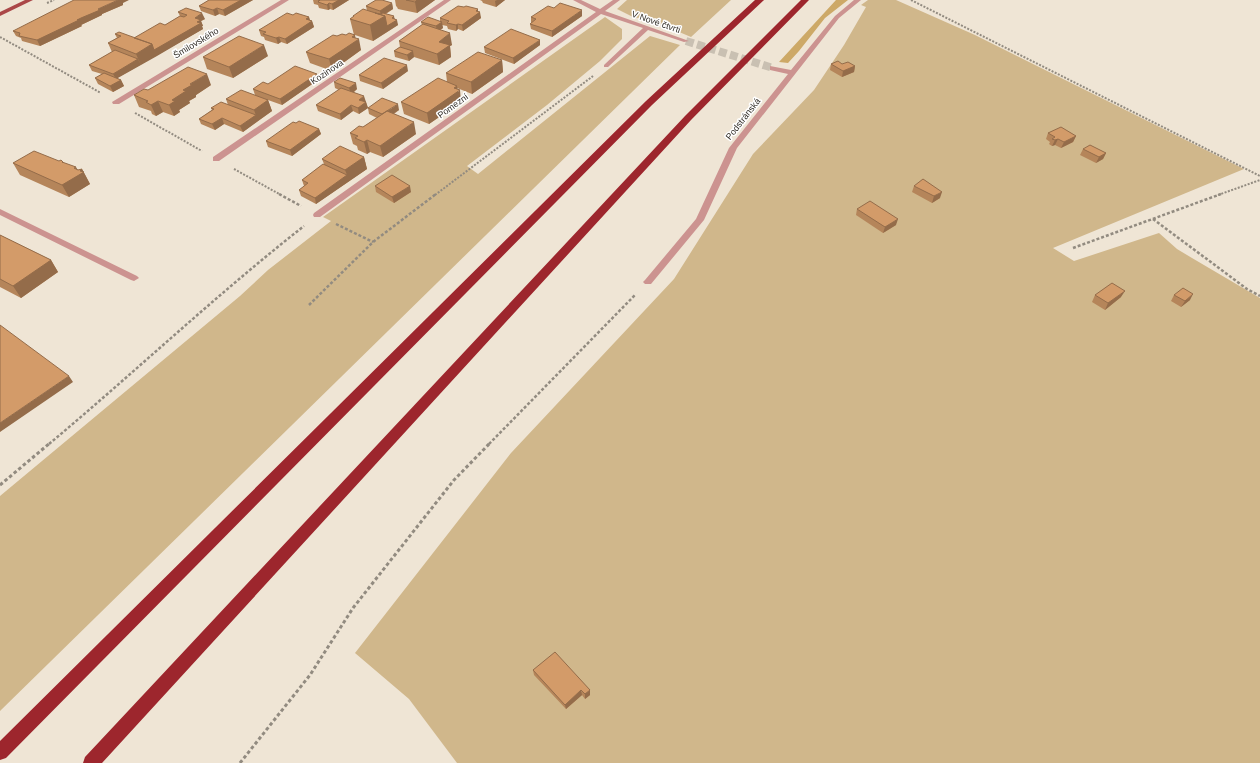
<svg xmlns="http://www.w3.org/2000/svg" width="1260" height="763" font-family="Helvetica,sans-serif">
<rect width="100%" height="100%" fill="#efe5d5"/>
<path fill="#d0b78b" d="M627,0H731L691,37L653,21L633,17L617,9Z
M868,0H896L975,35L1244,169L1053,248L1074,261L1159,233L1177,249L1192,258L1260,298V763H457L409,699L355,653L511,453L674,279L753,154L814,90L844,45L866,7L861,5Z
M605,17L622,29V39L600,61L547,105L467,166L478,174L650,36L680,45L0,711V496L240,296L268,270L331,221L323,217Z"/>
<path fill="#cda967" d="M836,0H848L825,18L799,51L788,63L779,62Z"/>
<g fill="none" stroke-linecap="round" stroke-linejoin="round">
<path stroke="#c9c0b2" stroke-width="8" stroke-dasharray="8 3.5" stroke-linecap="butt" d="M686,41L773,68"/>
<path stroke="#928b80" stroke-width="2" stroke-dasharray="2 1.5" stroke-linecap="butt" d="M911,0L1260,176
M47,3L54,0
M0,37L101,93
M135,113L202,151
M234,169L281,195
M435,195L593,76
M1218,195L1260,180"/>
<path stroke="#928b80" stroke-width="2.5" stroke-dasharray="3 2" stroke-linecap="butt" d="M279,194L301,206
M1153,219L1247,289L1260,296
M336,224L373,242
M1073,248L1221,194
M309,305L373,242L436,194
M49,444C135,372 216,295 304,226
M489,444L635,295"/>
<path stroke="#928b80" stroke-width="3" stroke-dasharray="3.5 2.5" stroke-linecap="butt" d="M0,485L50,443
M240,763L310,675L353,608L454,480L490,443"/>
<path fill="#cc9390" fill-rule="evenodd" d="M281,0H289L119,104H113L112,102Z
M444,0H451L219,161H213V157Z
M573,0H581L600,9L613,0H620L605,11L689,41L684,42L648,30L608,67H604V65L643,28L601,14L320,217H314L313,215L314,213L596,12Z
M854,0H861L839,18L737,148L704,220L651,284H645L643,282L645,280L696,219L729,148L788,74L770,70V66L791,70L835,16Z
M0,209L137,276L139,278L134,281L131,280L0,215Z"/>
<path fill="#ab4748" fill-rule="evenodd" d="M25,0H33L0,16V12Z"/>
<path fill="#9d262d" fill-rule="evenodd" d="M755,0H764L652,105L6,758L0,760V741L646,101Z
M801,0H809L691,120L102,763H83L85,757L685,116Z"/>
</g>
<path fill="#b5855a" d="M209,0H253L225,16L219,14L215,16L201,11L199,6Z
M313,0H349L333,10L330,9L328,10L319,8L318,5L314,4Z
M395,0H435L417,13L398,9L397,7L396,6Z
M480,0H505L496,7L483,3L482,1Z
M123,3V5L102,14V15L81,25L82,26L40,46L22,41L21,38L16,36L13,31Z
M392,3L393,9L386,14L395,19L398,25L373,41L355,35V38L361,50L332,71L310,63L306,52L337,36L346,35H354L350,19L353,17V16L367,11L366,6Z
M478,11L481,18L463,31L458,29L456,31L448,29L447,26L442,25L443,28L440,30L452,45L450,46L451,57L439,65L414,57L409,61L395,57L394,51L400,47L399,41L422,25L421,22L440,21V18Z
M178,12L205,19L201,21L203,26H202L203,29L117,78L121,80L124,86L113,92L98,84L95,78L102,74L92,71L89,65L112,52L108,43L117,38L115,34L134,38L165,25L180,16Z
M293,15L309,17L310,20L312,21L314,27L287,44L281,42L278,44L265,40L264,37L261,36L259,30Z
M582,16L552,37L531,29L530,24L531,23V17Z
M540,45L514,64L485,53L484,47Z
M268,56L233,78L207,69L203,57Z
M502,60L503,72L472,94L457,88L461,102L429,124L404,114L401,102L447,82L446,73Z
M831,64H842L855,66L854,72L842,77L830,70Z
M408,71L383,89L360,81L359,75Z
M318,80L282,105L268,100L272,111L243,132L224,124L215,130L201,124L199,119L212,110L211,108L228,105L226,99L255,95L253,89L268,84Z
M334,82L357,89L354,92L366,102L368,108L359,114L353,111L341,120L318,111L316,105L339,90L335,88Z
M211,85L196,95V97L189,101L190,103L179,110L180,112L174,116L163,112L156,116L152,114L151,111L139,107L134,95L148,90Z
M368,108L399,110L394,114L416,134L383,157L370,152L367,154L358,150L357,146L353,144L350,133L363,127L377,118L369,114Z
M296,123L319,129L321,134L292,156L268,147L266,141Z
M1048,133L1076,136L1073,142L1061,148L1055,145L1052,146L1049,144L1050,142L1046,139Z
M1083,149L1106,153L1103,159L1096,163L1080,155Z
M364,157L367,169L316,204L301,196L299,190L304,186L302,180L324,164L322,159Z
M59,161L63,162L64,163L78,170L82,169L90,184L69,197L20,175L13,163Z
M375,186L411,192L394,203L376,192Z
M914,186L940,198L932,203L912,192Z
M857,209L896,225L883,233L856,215Z
M0,235L51,260L58,272L21,298L0,287Z
M1095,295L1121,297L1105,310L1092,302Z
M1174,295L1190,300L1181,307L1171,301Z
M533,670L590,695L585,699L582,695L566,709L534,675Z"/>
<path fill="#946c4a" d="M118,0H129L123,3V5L102,14V15L81,25L82,26L40,46L37,40L98,9Z
M241,0H253L225,16L223,10Z
M339,0H349L333,10L332,4Z
M417,0H435L417,13L415,2Z
M497,0H505L496,7L495,1Z
M329,3L330,9L328,10L327,5Z
M392,3L393,9L381,16L380,11Z
M217,8L219,14L215,16L213,10Z
M478,9V13L480,12L481,18L463,31L462,25Z
M582,10V16L552,37V31Z
M202,13L205,19L201,21L203,26H202L203,29L157,56L154,50L195,18Z
M385,16L392,18L394,16L395,21L397,20L398,25L373,41L370,25Z
M309,17L310,22L312,21L314,27L287,44L285,39L306,19Z
M442,22L443,28L437,32L436,26Z
M458,24V29L456,31V25Z
M450,33L452,45L450,46L451,57L439,65L437,54L439,42Z
M355,35L356,41L359,39L361,50L332,71L329,59Z
M279,37L281,42L278,44L276,38Z
M540,40V45L514,64L513,58Z
M152,44L157,56L141,65L136,54Z
M264,45L268,56L233,78L229,67Z
M413,51L414,57L409,61L407,55Z
M138,59L141,65L116,79L113,74Z
M502,60L503,72L472,94L471,82Z
M407,65L408,71L383,89L381,83Z
M855,66L854,72L842,77L843,71Z
M207,74L211,85L196,95V97L189,101L190,103L179,110L180,112L174,116L169,105L172,100L190,84Z
M317,74L318,80L282,105L280,99Z
M121,80L124,86L113,92L110,86Z
M356,83L357,89L351,94L349,88Z
M457,86L458,92L460,90L461,102L429,124L427,113L454,88Z
M364,96L366,102L359,100Z
M268,100L272,111L258,121L254,110Z
M158,101L163,112L156,116L151,105Z
M366,102L368,108L359,114L358,108Z
M398,104L399,110L383,120L382,115Z
M351,105L353,111L341,120L340,114Z
M256,115L258,121L243,132L240,126Z
M222,118L224,124L215,130L212,124Z
M414,122L416,134L383,157L380,146Z
M319,129L321,134L292,156L290,150Z
M1076,136L1073,142L1061,148L1064,142Z
M1058,139L1055,145L1052,146L1055,140Z
M367,140L370,152L367,154L364,142Z
M1106,153L1103,159L1096,163L1099,157Z
M364,157L367,169L316,204L315,198L347,175L345,170Z
M76,167L80,174V171L82,169L90,184L69,197L62,185L74,168Z
M410,186L411,192L394,203L392,197Z
M942,192L940,198L932,203L934,196Z
M898,219L896,225L883,233L885,227Z
M51,260L58,272L21,298L13,286Z
M1125,291L1121,297L1105,310L1108,303Z
M1193,294L1190,300L1181,307L1185,301Z
M69,376L73,382L0,432V423Z
M581,690L582,695L566,709L565,705Z
M590,690V695L585,699V694Z"/>
<path fill="#d39b69" stroke="#946c4a" d="M74,0H118L98,9L100,10L81,18L77,20H79L37,40L19,36L20,33L13,31Z
M209,0H241L223,10L217,8L213,10L199,6Z
M318,0H339L332,4L329,3L327,5L318,2L320,0Z
M376,0H382L392,3L380,11L366,6Z
M406,0H417L415,2Z
M560,3L582,10L552,31L530,24L536,19L531,17L548,6L554,8Z
M458,6L464,7L466,6L478,9L476,11L480,12L462,25L458,24L456,25L447,23L449,21L440,18Z
M186,8L202,13L195,18L201,20L197,22L201,23L154,50L152,44L134,38L160,23L165,25L180,16L184,17L187,15L178,12Z
M363,9L385,16L370,25L350,19L354,16H353Z
M287,13L293,15L296,13L309,17L306,19L312,21L285,39L279,37L276,38L263,34L266,32L259,30Z
M375,13L380,14L383,13L394,16L392,18L397,20L387,26L385,16Z
M428,17L442,22L436,26L421,22Z
M423,24L450,33L439,42L450,45L437,54L399,41Z
M511,29L540,40L513,58L484,47Z
M119,32L152,44L136,54L108,43L121,36L115,34Z
M349,33L355,35L352,37L359,39L329,59L306,52L333,35L337,36L342,34L346,35Z
M239,36L264,45L229,67L203,57Z
M400,47L413,51L407,55L394,51Z
M115,50L138,59L113,74L89,65Z
M478,52L502,60L471,82L446,73Z
M384,58L407,65L381,83L359,75Z
M838,61L842,64L848,62L855,66L843,71L831,64Z
M295,66L317,74L280,99L253,89L263,82L268,84Z
M188,67L207,74L190,84L192,85L183,90L186,91L172,100L175,101L169,105L158,101L151,105L146,102L148,101L134,95L144,89L148,90Z
M104,73L121,80L110,86L95,78Z
M340,78L356,83L349,88L334,82Z
M438,78L457,86L454,88L460,90L427,113L401,102Z
M341,88L364,96L359,100L366,102L358,108L351,105L340,114L316,105Z
M241,90L268,100L254,110L226,99Z
M382,98L398,104L382,114L368,108Z
M221,102L256,115L240,126L222,118L212,124L199,119L214,109L211,108Z
M387,111L414,122L380,146L367,140L364,142L355,138L358,136L350,133L359,126L363,127Z
M299,121L319,129L290,150L266,141L293,122L296,123Z
M1061,127L1076,136L1064,142L1058,139L1055,140L1052,139L1055,137L1048,133Z
M1090,145L1106,153L1099,157L1083,149Z
M340,146L364,157L345,170L322,159Z
M34,151L59,161L61,160L63,162H62L76,167L74,168L78,170L82,169L80,171L84,172L62,185L13,163Z
M323,164L347,175L315,198L299,190L308,183L302,180Z
M392,175L410,186L392,197L375,186Z
M923,179L942,192L934,196L914,186Z
M870,201L898,219L885,227L857,209Z
M0,235L51,260L13,286L0,279Z
M1112,283L1125,291L1108,303L1095,295Z
M1183,288L1193,294L1185,301L1174,295Z
M0,325L69,376L0,423Z
M555,652L590,690L585,694L581,690L565,705L533,670Z"/>
<g text-anchor="middle" stroke-width="3" stroke-linejoin="round" paint-order="stroke">
<g font-size="9" fill="#322e28" stroke="#fff">
<text transform="translate(656 22) rotate(19)" y="3">V Nové čtvrti</text>
<text transform="translate(196 43) rotate(-31)" y="3">Šmilovského</text>
<text transform="translate(327 72) rotate(-34)" y="3">Kozinova</text>
<text transform="translate(453 106) rotate(-36)" y="3">Pomezní</text>
<text transform="translate(743 119) rotate(-52)" y="3">Podstránská</text>
</g>
</g>
</svg>
